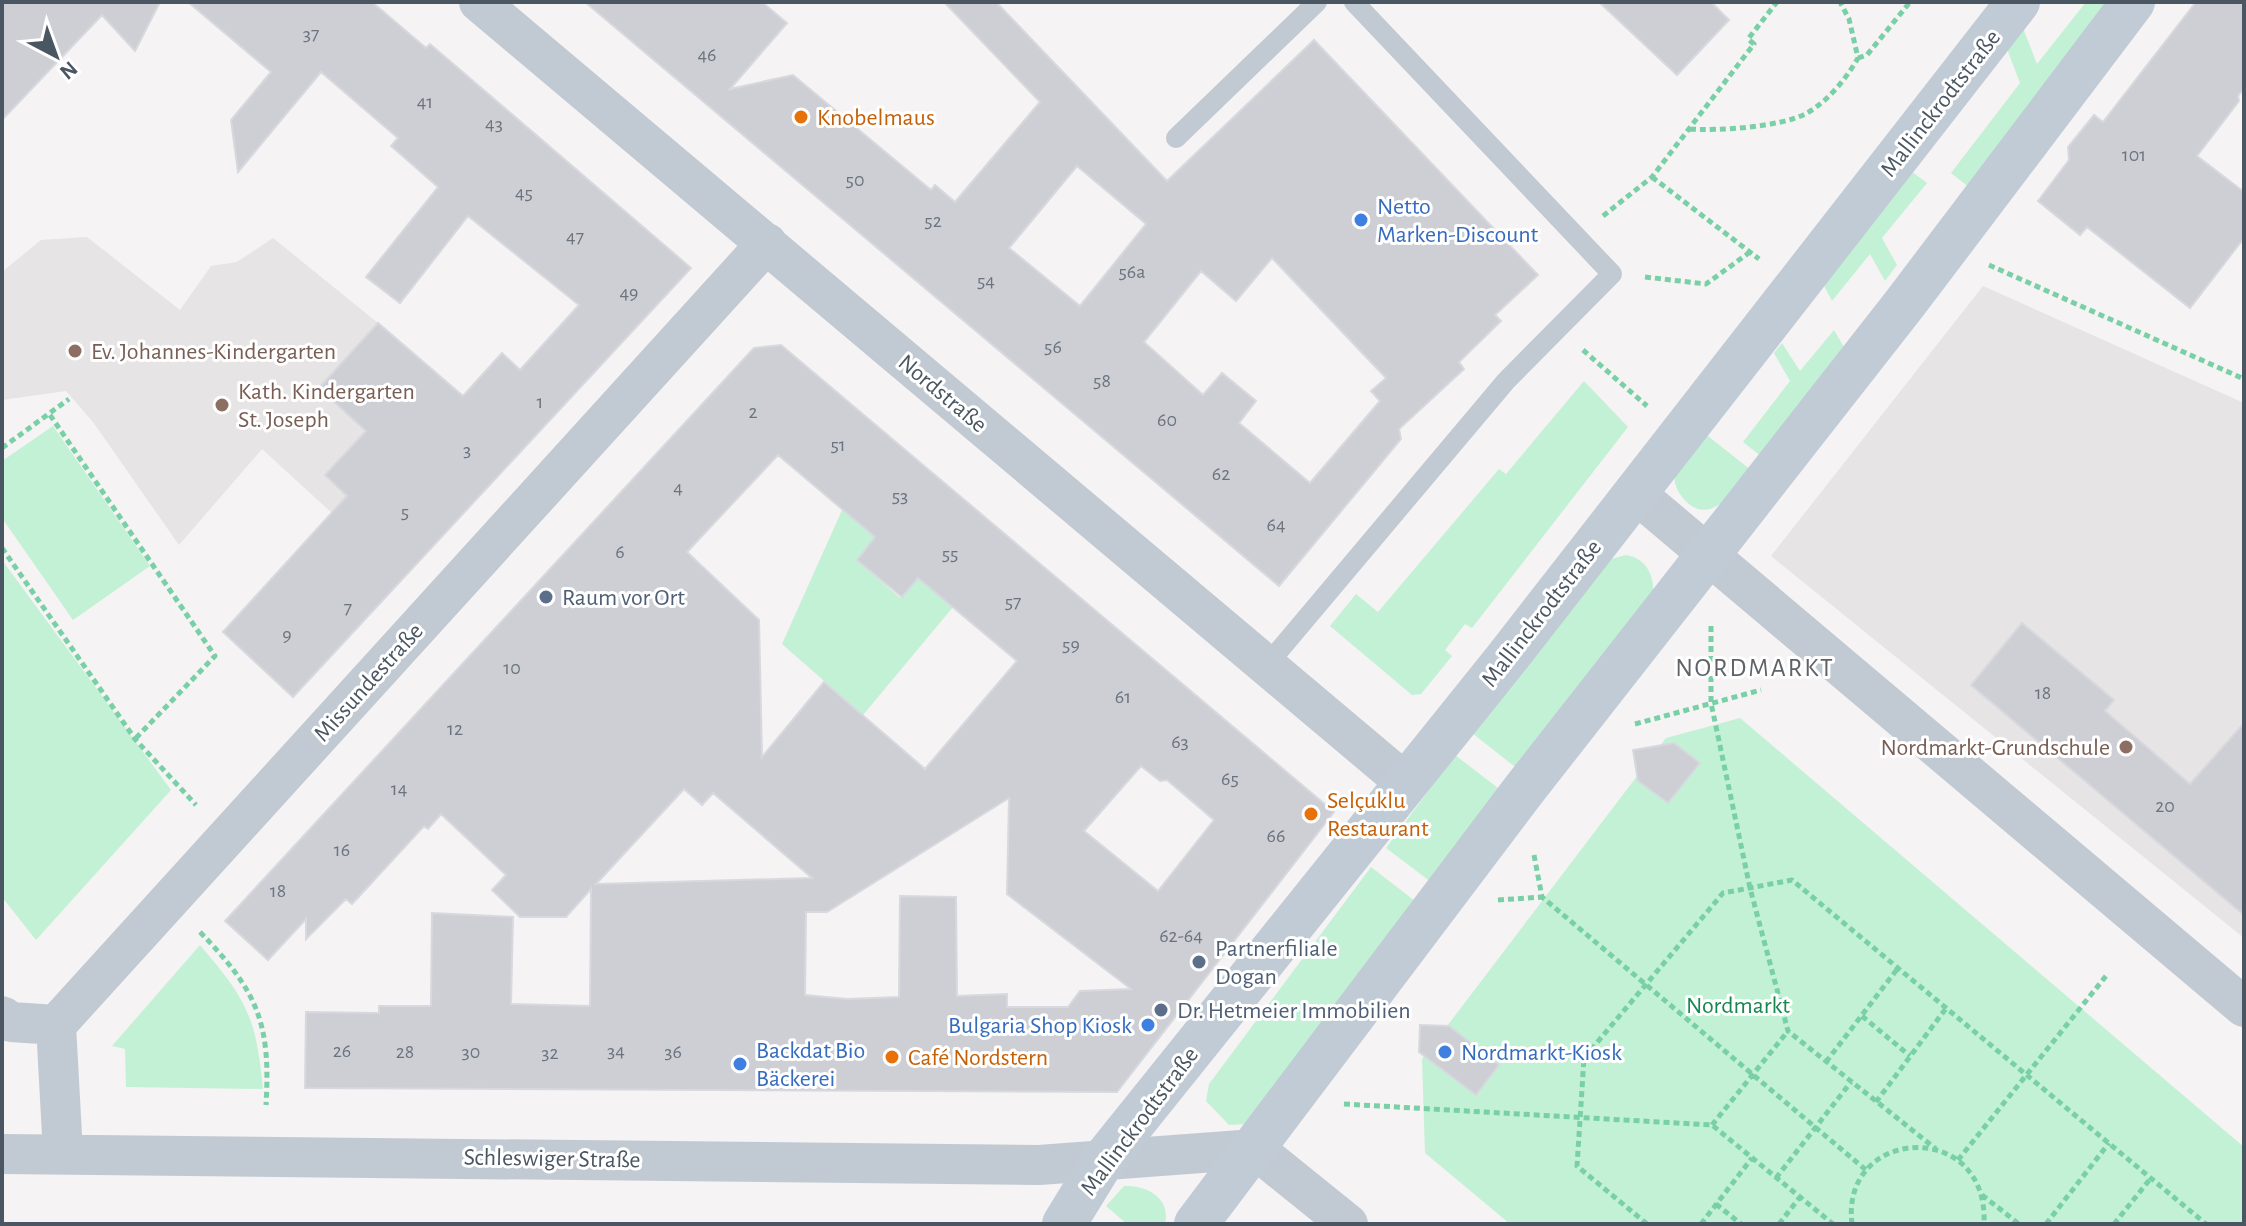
<svg xmlns="http://www.w3.org/2000/svg" width="2246" height="1226" font-family="'Alegreya Sans',sans-serif">
<rect width="100%" height="100%" fill="#f5f3f3"/>
<path fill="#e6e4e5" d="M87,237L180,310L211,266L237,262L273,238L378,323L320,388L375,438L403,578L262,449L179,545L93,422L66,391L2,400V272L41,240Z
M1983,286L2244,403V938L1771,556Z"/>
<path fill="#c3f1d5" d="M2086,2H2107L1970,188L1951,173L2020,83L2007,49L2023,28L2037,64Z
M1911,171L1927,183L1882,238L1897,265L1885,281L1870,254L1832,301L1822,282Z
M1834,330L1845,349L1762,457L1743,442L1790,381L1774,353L1782,343L1800,371Z
M1584,381L1628,427L1472,628L1465,624L1445,650L1452,656L1421,694L1412,695L1330,626L1356,594L1378,612L1499,469L1506,474Z
M53,426L150,566L73,620L2,518V461Z
M1704,433L1751,470C1735,489 1710,530 1683,498C1678,492 1673,483 1675,475C1679,461 1696,444 1704,433Z
M847,499L880,539L871,542L857,560L900,598L918,578L953,607L863,715L782,644Z
M1626,555C1646,558 1655,576 1653,595L1519,770L1472,733L1607,560Z
M2,560L171,790L36,940L2,897Z
M1740,718L2244,1147V1224H1510L1425,1153L1422,1059L1666,738Z
M1455,755L1502,791L1431,882L1386,848Z
M1371,867L1415,901L1247,1124L1229,1125L1206,1101L1209,1084Z
M200,945C247,1000 256,1017 263,1089L126,1087L125,1049L112,1046Z
M1124,1186C1147,1185 1171,1198 1165,1224H1127L1106,1206Z"/>
<path fill="#cdcfd5" stroke="#d7d9de" stroke-width="2" fill-rule="evenodd" d="M2,2H160L135,51L102,15L2,120Z
M188,2H372L426,48L430,44L691,268L293,697L223,632L347,496L325,475L366,431L319,388L378,323L463,396L502,353L520,370L579,305L468,216L400,303L366,277L438,187L391,146L398,138L321,72L238,172L231,120L271,72Z
M585,2H762L787,23L730,89L793,75L931,190L935,185L955,202L1040,102L944,2H996L1167,181L1314,40L1538,275L1495,315L1501,321L1459,362L1464,369L1399,429L1401,439L1279,586ZM1077,166L1146,224L1080,306L1009,248ZM1272,258L1386,378L1371,391L1380,401L1310,483L1239,423L1256,401L1222,373L1203,395L1144,342L1201,271L1236,301Z
M1599,2H1711L1729,20L1677,75Z
M2196,2H2244V88L2238,96L2239,101L2197,156L2244,192V238L2190,308L2087,227L2080,235L2038,201L2069,160L2068,147L2094,115L2103,122Z
M781,345L1334,812L1117,1092L305,1088L306,1012L379,1013V1006H431L432,913L513,917L511,1004L590,1006L591,889L566,917H520L492,890L506,875L441,814L428,829L424,826L352,904L346,899L306,939V919L268,960L225,921L754,348ZM778,455L875,537L857,560L902,597L918,578L1017,661L925,769L824,682L762,757L759,620L687,552ZM1141,766L1160,781L1167,780L1214,820L1158,891L1084,831ZM684,789L702,805L713,793L812,878L596,884ZM1009,798L1007,894L1131,989L1080,991L1068,1007H1007V994L957,996L956,897L900,896L899,997L847,999L805,995L806,912H827Z
M2022,623L2114,700L2105,711L2190,784L2244,723V915L1971,685Z
M1674,743L1700,763L1668,803L1638,781L1633,750Z
M1420,1025L1449,1026L1499,1065L1476,1095L1419,1052Z"/>
<g fill="none" stroke-linecap="round" stroke-linejoin="round">
<path stroke="#7ad0a6" stroke-width="5" stroke-dasharray="6 4" stroke-linecap="butt" d="M1858,58L1867,55L1910,2
M1690,129C1718,131 1782,127 1807,113C1828,101 1846,79 1858,58L1849,19L1840,2
M1652,177L1759,259
M1603,216L1652,177L1754,44L1748,39L1777,2
M1989,265L2244,379
M1645,277L1706,284L1750,252
M1583,350L1647,406
M50,415L215,656L135,739
M2,448L69,399
M2,548L135,739L196,805
M1711,626V703L1750,888L1788,1031L1936,1149
M1635,724L1761,690
M1534,855L1542,897L1866,1170
M1498,900L1542,897
M200,932C257,991 271,1022 266,1105
M1862,1016L1910,1056
M1826,1062L1898,968
M1876,1102L1947,1007
M1344,1104L1712,1125L1833,1224
M1712,1125L1788,1031
M1958,1160L2106,976
M1776,1178L1851,1082
M1982,1195L2019,1224
M1716,1204L1741,1224
M1647,1224L1577,1166L1584,1058L1723,893L1792,880L2206,1224
M1701,1224L1752,1158
M1779,1224L1800,1197
M1852,1224C1840,1126 1989,1118 1984,1224
M2046,1224L2109,1143
M2114,1224L2151,1178"/>
<path stroke="#c1cad2" stroke-width="20" d="M1176,138L1317,2
M1266,666L1506,381L1612,274L1354,2"/>
<path stroke="#c1cad2" stroke-width="40" d="M479,2L1407,784
M1634,492L2244,1007
M2,1016L11,1022L56,1025
M2,1154L1039,1165L1255,1149L1348,1224
M63,1154L56,1025L767,243"/>
<path stroke="#c1cbd6" stroke-width="44" d="M1064,1224L1102,1162L1506,659L2018,2
M1196,1224L1523,791L1906,302L2133,2"/>
</g>
<g fill="#e8710a" stroke="#fff" stroke-width="3">
<circle cx="801" cy="117" r="8"/>
<circle cx="1311" cy="814" r="8"/>
<circle cx="892" cy="1057" r="8"/>
</g>
<g fill="#3f7fe0" stroke="#fff" stroke-width="3">
<circle cx="1361" cy="220" r="8"/>
<circle cx="1148" cy="1025" r="8"/>
<circle cx="1445" cy="1052" r="8"/>
<circle cx="740" cy="1064" r="8"/>
</g>
<g fill="#8d6e63" stroke="#fff" stroke-width="3">
<circle cx="75" cy="351" r="8"/>
<circle cx="222" cy="405" r="8"/>
<circle cx="2126" cy="747" r="8"/>
</g>
<g fill="#5c6f8a" stroke="#fff" stroke-width="3">
<circle cx="546" cy="597" r="8"/>
<circle cx="1199" cy="962" r="8"/>
<circle cx="1161" cy="1010" r="8"/>
</g>
<g text-anchor="middle" stroke-width="6" stroke-linejoin="round" paint-order="stroke">
<g font-size="20" fill="#6b747e">
<text x="311" y="40">37</text>
<text x="707" y="61">46</text>
<text x="425" y="108">41</text>
<text x="494" y="130">43</text>
<text x="2134" y="161">101</text>
<text x="855" y="186">50</text>
<text x="524" y="199">45</text>
<text x="933" y="227">52</text>
<text x="575" y="243">47</text>
<text x="1132" y="278">56a</text>
<text x="986" y="287">54</text>
<text x="629" y="299">49</text>
<text x="1053" y="353">56</text>
<text x="1102" y="387">58</text>
<text x="540" y="408">1</text>
<text x="753" y="418">2</text>
<text x="1167" y="426">60</text>
<text x="838" y="451">51</text>
<text x="467" y="456">3</text>
<text x="1221" y="480">62</text>
<text x="678" y="494">4</text>
<text x="900" y="502">53</text>
<text x="405" y="518">5</text>
<text x="1276" y="531">64</text>
<text x="620" y="558">6</text>
<text x="950" y="560">55</text>
<text x="1013" y="608">57</text>
<text x="348" y="614">7</text>
<text x="287" y="641">9</text>
<text x="1071" y="651">59</text>
<text x="512" y="674">10</text>
<text x="2043" y="699">18</text>
<text x="1123" y="703">61</text>
<text x="455" y="735">12</text>
<text x="1180" y="748">63</text>
<text x="1230" y="785">65</text>
<text x="399" y="795">14</text>
<text x="2165" y="812">20</text>
<text x="1276" y="842">66</text>
<text x="342" y="856">16</text>
<text x="278" y="897">18</text>
<text x="1181" y="942">62-64</text>
<text x="342" y="1057">26</text>
<text x="616" y="1057">34</text>
<text x="405" y="1058">28</text>
<text x="471" y="1058">30</text>
<text x="673" y="1058">36</text>
<text x="550" y="1059">32</text>
</g>
<g font-size="24" fill="#4a5661" stroke="#fff">
<text transform="translate(1940 103) rotate(-52)" y="8">Mallinckrodtstraße</text>
<text transform="translate(943 393) rotate(40)" y="8">Nordstraße</text>
<text transform="translate(1541 613) rotate(-52)" y="8">Mallinckrodtstraße</text>
<text transform="translate(368 682) rotate(-48)" y="8">Missundestraße</text>
<text transform="translate(1139 1121) rotate(-53)" y="8">Mallinckrodtstraße</text>
<text transform="translate(552 1158) rotate(1)" y="8">Schleswiger Straße</text>
</g>
<g font-size="24" fill="#c56008" stroke="#fff" text-anchor="start">
<text x="817" y="125">Knobelmaus</text>
<text x="1327" y="808">Selçuklu<tspan x="1327" dy="28">Restaurant</tspan></text>
<text x="908" y="1065">Café Nordstern</text>
</g>
<g font-size="24" fill="#366cbe" stroke="#fff" text-anchor="start">
<text x="1377" y="214">Netto<tspan x="1377" dy="28">Marken-Discount</tspan></text>
<text x="1132" y="1033" text-anchor="end">Bulgaria Shop Kiosk</text>
<text x="756" y="1058">Backdat Bio<tspan x="756" dy="28">Bäckerei</tspan></text>
<text x="1461" y="1060">Nordmarkt-Kiosk</text>
</g>
<g font-size="24" fill="#785e54" stroke="#fff" text-anchor="start">
<text x="91" y="359">Ev. Johannes-Kindergarten</text>
<text x="238" y="399">Kath. Kindergarten<tspan x="238" dy="28">St. Joseph</tspan></text>
<text x="2110" y="755" text-anchor="end">Nordmarkt-Grundschule</text>
</g>
<g font-size="24" fill="#4e5e75" stroke="#fff" text-anchor="start">
<text x="562" y="605">Raum vor Ort</text>
<text x="1215" y="956">Partnerfiliale<tspan x="1215" dy="28">Dogan</tspan></text>
<text x="1177" y="1018">Dr. Hetmeier Immobilien</text>
</g>
<g font-size="24" fill="#17864f" stroke="#fff">
<text x="1738" y="1013">Nordmarkt</text>
</g>
<g font-size="26" letter-spacing="2" fill="#5f6368" stroke="#fff">
<text x="1755" y="676">NORDMARKT</text>
</g>
</g>
<rect width="2246" height="1226" fill="none" stroke="#4a5661" stroke-width="8"/>
<g transform="translate(56 56) rotate(139)" stroke="#ffffff" stroke-width="6" paint-order="stroke">
<path d="M0-6L14 30L0 20L-14 30Z" fill="#4a5661"/>
<text y="-12" font-size="22" font-weight="bold" text-anchor="middle" fill="#4a5661">N</text>
</g>
</svg>
